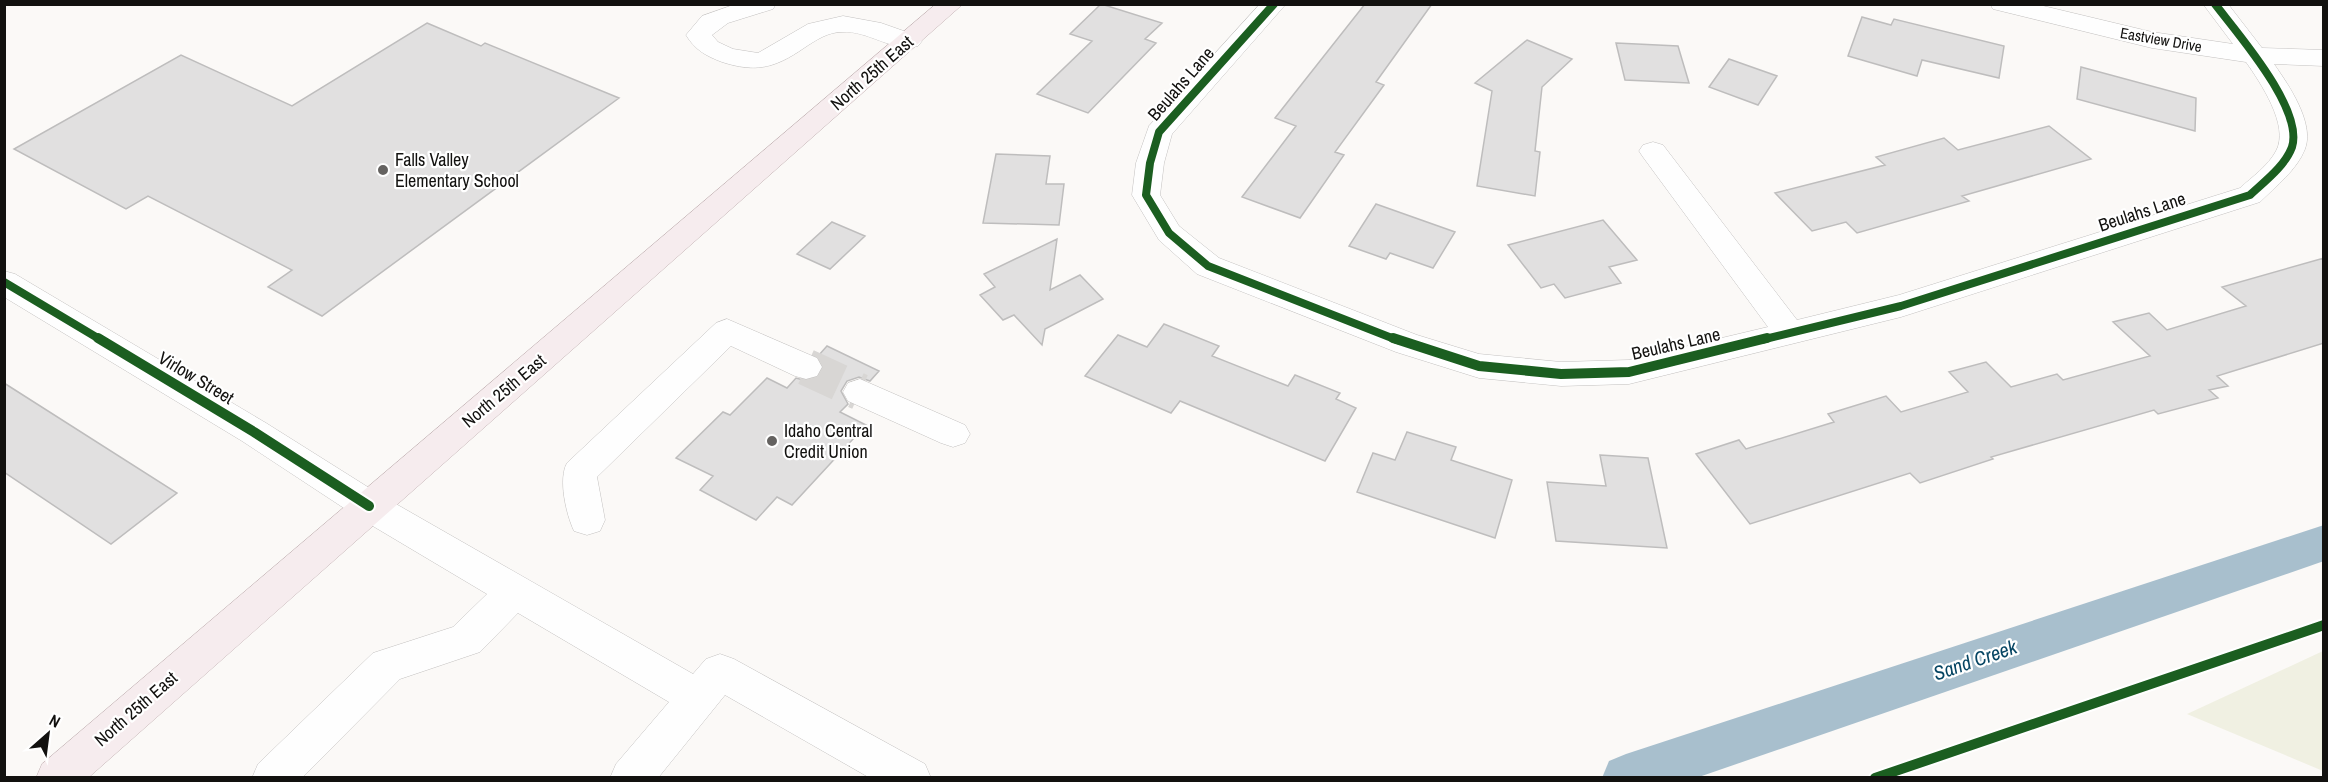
<svg xmlns="http://www.w3.org/2000/svg" width="2328" height="782" font-family="'Archivo Narrow',sans-serif">
<rect width="100%" height="100%" fill="#fbf9f7"/>
<path fill="#f0f0e2" d="M2323,651V771L2187,714Z"/>
<g fill="none" stroke-linecap="round" stroke-linejoin="round">
<path fill="#a8bfcd" fill-rule="evenodd" d="M2324,525V561L1696,778H1602L1609,761L1626,754Z"/>
</g>
<path fill="#e1e0e0" stroke="#bebdbd" stroke-width="1.5" d="M1101,4L1162,23L1145,39L1156,43L1088,113L1037,94L1092,41L1070,34Z
M1365,4H1432L1376,82L1384,85L1335,152L1344,155L1300,218L1242,197L1296,126L1275,118Z
M1862,17L1891,25L1894,19L2004,46L1999,78L1922,60L1917,76L1848,56Z
M427,23L481,46L485,43L619,98L322,316L268,287L292,270L148,196L126,209L14,149L181,55L292,106Z
M1527,40L1572,59L1542,87L1535,151L1540,152L1535,196L1477,186L1492,91L1475,83Z
M1616,43L1678,46L1689,83L1625,80Z
M1729,59L1777,76L1758,105L1709,87Z
M2081,67L2196,98L2195,131L2077,99Z
M2049,126L2091,159L1962,196L1969,201L1857,233L1846,222L1812,231L1775,193L1885,165L1876,157L1944,138L1958,150Z
M996,154L1050,156L1046,184H1064L1059,225L983,223Z
M1376,204L1455,232L1433,268L1390,253L1386,259L1349,246Z
M1603,220L1637,260L1609,267L1621,283L1565,298L1554,284L1541,288L1508,245Z
M832,222L865,236L830,269L797,254Z
M1057,239L1050,290L1080,275L1103,299L1045,329L1042,345L1014,315L1003,320L980,295L995,287L984,274Z
M2324,258V343L2217,376L2228,386L2209,390L2218,398L2158,414L2154,410L1991,457L1993,459L1920,483L1910,473L1750,524L1696,454L1739,440L1746,449L1834,422L1828,414L1886,396L1901,412L1968,392L1949,372L1986,362L2011,387L2057,374L2063,380L2150,356L2113,322L2149,313L2167,330L2246,306L2222,287Z
M1164,324L1219,346L1212,356L1288,386L1295,375L1340,393L1336,399L1356,408L1325,461L1180,401L1171,413L1085,376L1118,335L1147,347Z
M827,346L879,371L870,381L859,377L847,381L841,391L848,404L840,412L866,425L792,505L777,497L756,520L700,490L713,476L676,458L723,412L730,415L767,378L787,388L796,378L807,381L818,378L824,368L818,356Z
M4,383L177,493L111,544L4,472Z
M1407,432L1456,447L1451,460L1512,480L1495,538L1357,492L1373,453L1395,460Z
M1600,455L1648,458L1667,548L1556,541L1547,482L1606,486Z"/>
<g fill="none" stroke-linecap="round" stroke-linejoin="round">
<path stroke="#d8d6d4" stroke-width="37" stroke-dasharray="37 18" stroke-linecap="butt" d="M806,367L860,392"/>
<g stroke="#c3c1c0" stroke-width="1">
<path id="minor" d="M736,4H776L773,9L728,23L712,35L718,42L733,49L758,53L808,24L843,16L881,23L918,36L922,41L918,46C893,53 868,30 842,32C828,32 816,40 804,48C775,68 756,73 722,62C706,56 695,50 686,35L702,16Z
M1260,4H1286L1172,134L1164,163L1160,195L1179,226L1219,258L1417,335L1479,354L1561,362L1629,360L1768,327L1643,157L1639,151L1643,145L1653,142L1663,145L1797,320L1899,295L2240,188C2252,177 2268,166 2276,151C2290,126 2260,82 2246,62L2152,48L1993,9L1990,4H2035L2152,32L2233,44L2203,4H2228L2262,48L2324,50V66L2274,64C2288,84 2315,123 2305,149C2297,170 2276,186 2260,202L1901,317L1629,384L1561,386L1479,378L1396,352L1197,274L1159,240L1132,195L1136,163L1149,126Z
M4,271L15,274L266,423L382,496L693,674L706,659L720,654L734,659L925,764L931,778H870L725,695L658,778H610L616,764L669,702L518,613L480,652L400,679L302,778H252L258,764L373,653L453,627L487,594L356,516L242,441L4,297Z
M727,319L817,358L822,367L817,376L806,379L795,376L731,346L597,477L605,520L600,531L587,535L574,531C566,514 558,479 567,463L716,323Z
M860,379L965,425L970,434L965,443L953,447L941,443L848,401L843,392L848,383Z"/>
</g>
<g stroke="#c1b0b2" stroke-width="1">
<path id="major" d="M936,4H963L88,778H36L42,764Z"/>
</g>
<use href="#minor" fill="#fefefe" fill-rule="evenodd"/>
<use href="#major" fill="#f6ecee" fill-rule="evenodd"/>
<g stroke="#fff" stroke-width="10">
<path id="cycleway-far1" d="M1274,4L1159,132L1150,163L1146,195L1169,233L1208,266L1397,340
M4,282L101,340
M1761,340L1901,306L2250,195C2265,181 2285,166 2292,147C2304,109 2237,33 2215,4"/>
</g>
<g stroke="#fff" stroke-width="14">
<path id="cycleway" d="M98,338L254,432L369,506
M1393,338L1479,366L1561,374L1629,372L1767,338
M1875,778L2324,625"/>
</g>
<use href="#cycleway-far1" stroke="#1b5e20" stroke-width="8"/>
<use href="#cycleway" stroke="#1b5e20" stroke-width="10"/>
</g>
<g fill="#646260" stroke="#fff" stroke-width="2">
<circle cx="383" cy="170" r="6"/>
<circle cx="772" cy="441" r="6"/>
</g>
<g text-anchor="middle" stroke-width="4.5" stroke-linejoin="round" paint-order="stroke">
<g font-size="15" fill="#12110f" stroke="#fff">
<text transform="translate(2161 40) rotate(10)" y="5">Eastview Drive</text>
</g>
<g font-size="18" fill="#12110f" stroke="#fff">
<text transform="translate(872 73) rotate(-41)" y="6">North 25th East</text>
<text transform="translate(1181 84) rotate(-49)" y="6">Beulahs Lane</text>
<text transform="translate(2142 212) rotate(-18)" y="6">Beulahs Lane</text>
<text transform="translate(1676 344) rotate(-13)" y="6">Beulahs Lane</text>
<text transform="translate(196 378) rotate(31)" y="6">Virlow Street</text>
<text transform="translate(504 391) rotate(-40)" y="6">North 25th East</text>
<text transform="translate(136 709) rotate(-41)" y="6">North 25th East</text>
</g>
<g font-size="18" fill="#12110f" stroke="#fff" text-anchor="start">
<text x="395" y="166">Falls Valley<tspan x="395" dy="21">Elementary School</tspan></text>
<text x="784" y="437">Idaho Central<tspan x="784" dy="21">Credit Union</tspan></text>
</g>
<g font-size="20" font-style="italic" fill="#064563" stroke="#fff">
<text transform="translate(1975 660) rotate(-19)" y="7">Sand Creek</text>
</g>
</g>
<rect width="2328" height="782" fill="none" stroke="#12110f" stroke-width="12"/>
<g transform="translate(48 734) rotate(28)" stroke="#ffffff" stroke-width="4.5" paint-order="stroke">
<path d="M0-4.5L10 22L0 15L-10 22Z" fill="#12110f"/>
<text y="-9" font-size="16" font-weight="bold" text-anchor="middle" fill="#12110f">N</text>
</g>
</svg>
